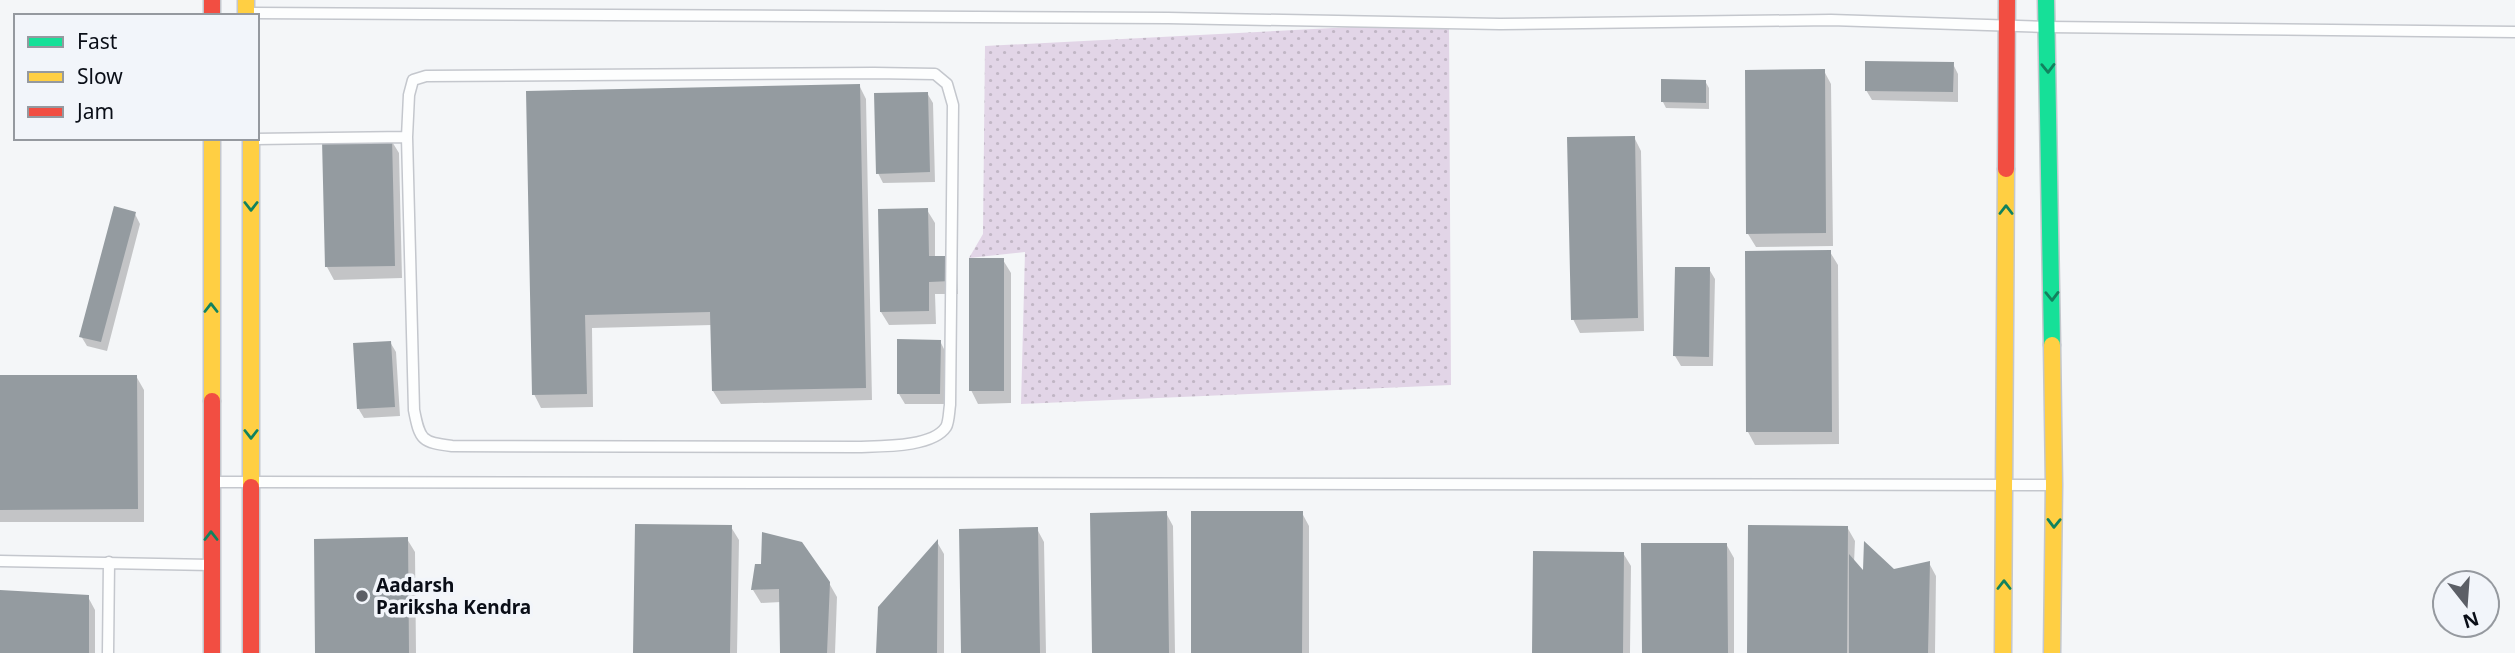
<svg xmlns="http://www.w3.org/2000/svg" width="2515" height="653" font-family="'Noto Sans',sans-serif">
<defs>
<pattern id="park-dots" width="8" height="8" patternUnits="userSpaceOnUse" patternTransform="scale(1.75)"><rect width="8" height="8" fill="#e2d5e7"/><path d="M2 2h.1M6 6h.1" fill="none" stroke="#c1b6c5" stroke-width="1.8" stroke-linecap="round"/></pattern>
</defs>
<rect width="100%" height="100%" fill="#f4f6f8"/>
<path fill="url(#park-dots)" d="M1449,22L1451,385L1021,404L1025,252L969,258L983,234L985,46Z"/>
<path fill="#0003" d="M1953,64L1958,74V102L1872,100L1866,90Z
M1824,71L1831,84L1833,246L1756,247L1748,234Z
M1705,81L1709,88V109L1666,108L1663,102Z
M859,85L866,99L872,400L721,404L713,391L712,325L592,328L593,407L541,408L534,394L528,93Z
M927,93L933,103L935,182L883,183L878,173Z
M1634,137L1641,151L1644,331L1580,333L1573,319Z
M391,140L399,153L402,278L334,280L327,267Z
M927,210L935,223V258L950,257L957,271L958,294H935L936,324L889,325L881,312Z
M135,214L140,224L107,351L87,346L81,336Z
M1830,252L1838,265L1839,444L1755,445L1748,432Z
M1003,260L1011,273V403L978,404L971,390Z
M1709,269L1715,279L1713,366H1681L1675,356Z
M940,341L945,351V404H905L899,394Z
M390,342L396,352L400,416L364,418L358,408Z
M136,376L144,390V522H0V377Z
M1166,513L1173,526L1175,653H1094Z
M1302,513L1309,526V653H1192Z
M731,527L739,540L737,653H635Z
M1847,527L1855,541L1854,563L1865,574L1893,571L1929,563L1936,576L1935,653H1749Z
M1037,529L1044,542L1046,653H963Z
M407,539L415,552L416,653H317Z
M937,542L944,554V653H878Z
M1726,544L1734,558V653H1643Z
M1623,553L1631,566L1630,653H1534Z
M829,583L837,597L835,653H782L781,602L761,603L753,590Z
M0,592L88,597L95,610V653H0Z"/>
<path fill="#949ba0" d="M1865,61L1954,62L1953,92L1865,91Z
M1825,69L1826,233L1746,234L1745,70Z
M1661,79L1706,80V103L1661,102Z
M860,84L866,388L712,391L710,312L585,315L587,394L532,395L526,91Z
M928,92L930,172L876,174L874,93Z
M1635,136L1638,318L1571,320L1567,137Z
M392,138L395,266L325,267L322,140Z
M114,206L136,212L101,342L79,337Z
M928,208L929,256H951V281L929,282V311L880,312L878,209Z
M1831,250L1832,432H1746L1745,251Z
M969,258H1004V391H969Z
M1675,267H1710L1709,357L1673,356Z
M897,339L941,340L940,394H897Z
M391,341L395,407L357,409L353,343Z
M0,375H137L138,509L0,510Z
M1167,511L1169,653H1092L1090,513Z
M1191,511H1303L1302,653H1191Z
M635,524L732,525L730,653H633Z
M1748,525L1848,526L1847,653H1747Z
M1038,527L1040,653H961L959,529Z
M762,532L802,542L830,582L827,653H780L779,589L751,590L755,564H761Z
M408,537L409,653H315L314,539Z
M938,539L937,653H876L878,607Z
M1864,541L1894,569L1930,561L1928,653H1849V554L1863,570Z
M1641,543H1727L1728,653H1642Z
M1533,551L1624,552L1623,653H1532Z
M0,590L89,595V653H0Z"/>
<g fill="none" stroke-linecap="round" stroke-linejoin="round">
<g stroke="#c4c7cd" stroke-width="13">
<path id="lane" d="M250,13L1168,18L1500,24L1831,20L2047,27L2515,32
M874,73L935,74L947,84L953,105L950,405C949,411 949,422 946,427C932,448 879,446 857,447L452,446C422,442 420,441 414,410L407,137L409,95L413,80L426,76Z
M255,139L407,137
M214,482L2050,485
M0,561L211,565
M108,653L109,562"/>
</g>
<g stroke="#c4c7cd" stroke-width="19">
<path id="fast" d="M2046,0L2052,345"/>
</g>
<g stroke="#c4c7cd" stroke-width="19">
<path id="slow" d="M246,0V16
M212,138V401
M251,138V487
M2052,345L2054,485L2052,653
M2003,653L2006,169"/>
</g>
<g stroke="#c4c7cd" stroke-width="19">
<path id="jam" d="M212,0V16
M2006,169L2007,0
M212,401V653
M251,487V653"/>
</g>
<use href="#lane" stroke="#fdfefe" stroke-width="10"/>
<use href="#fast" stroke="#16e098" stroke-width="16"/>
<use href="#slow" stroke="#ffcf43" stroke-width="16"/>
<use href="#jam" stroke="#f24e42" stroke-width="16"/>
</g>
<defs><path id="oneway-chevron" d="M-2-3.5L2.5 0L-2 3.5" fill="none" stroke-width="1.6" stroke-linecap="round" stroke-linejoin="round" transform="scale(1.75)"/></defs>
<g stroke="#11825e">
<use href="#oneway-chevron" transform="translate(2048 68) rotate(89)"/>
<use href="#oneway-chevron" transform="translate(251 206) rotate(90)"/>
<use href="#oneway-chevron" transform="translate(2006 210) rotate(-90)"/>
<use href="#oneway-chevron" transform="translate(2052 296) rotate(89)"/>
<use href="#oneway-chevron" transform="translate(211 308) rotate(-90)"/>
<use href="#oneway-chevron" transform="translate(251 434) rotate(90)"/>
<use href="#oneway-chevron" transform="translate(2054 523) rotate(91)"/>
<use href="#oneway-chevron" transform="translate(211 536) rotate(-90)"/>
<use href="#oneway-chevron" transform="translate(2004 585) rotate(-90)"/>
</g>
<circle fill="#5c5f66" stroke="#f2f5fa" stroke-width="2.5" cx="362" cy="596" r="7"/>
<g text-anchor="middle" stroke-width="7" stroke-linejoin="round" paint-order="stroke">
<g font-size="19" font-weight="bold" fill="#0a0e17" stroke="#f2f5fa" text-anchor="start">
<text x="376" y="592">Aadarsh<tspan x="376" dy="22">Pariksha Kendra</tspan></text>
</g>
</g>
<rect x="14" y="14" width="245" height="126" fill="#f2f5fa" stroke="#95999f" stroke-width="2"/>
<rect x="28" y="37" width="35" height="10" fill="#16e098" stroke="#95999f" stroke-width="2"/>
<text x="77" y="49" font-size="21" fill="#0a0e17">Fast</text>
<rect x="28" y="72" width="35" height="10" fill="#ffcf43" stroke="#95999f" stroke-width="2"/>
<text x="77" y="84" font-size="21" fill="#0a0e17">Slow</text>
<rect x="28" y="107" width="35" height="10" fill="#f24e42" stroke="#95999f" stroke-width="2"/>
<text x="77" y="119" font-size="21" fill="#0a0e17">Jam</text>
<g transform="translate(2466 604) rotate(163)"><circle r="33" fill="#f2f5fa" stroke="#95999f" stroke-width="2"/>
<path d="M0-5L12 26L0 18L-12 26Z" fill="#5c5f66"/>
<text y="-10" font-size="19" font-weight="bold" text-anchor="middle" fill="#0a0e17">N</text>
</g>
</svg>
